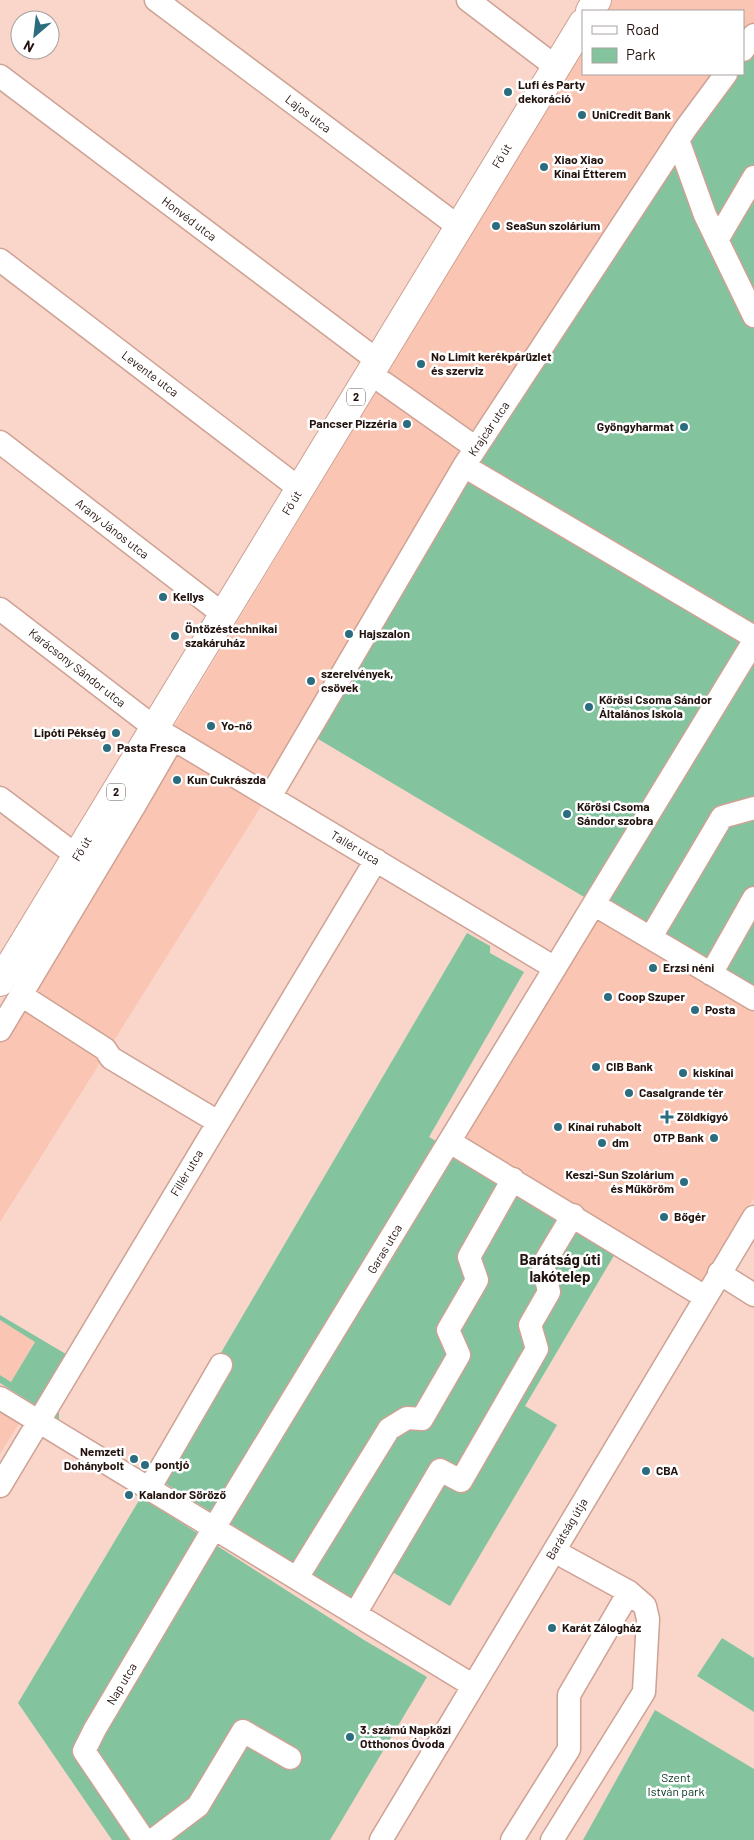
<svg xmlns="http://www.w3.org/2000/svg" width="754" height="1840" font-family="Barlow,sans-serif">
<rect width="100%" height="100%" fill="#fad5c9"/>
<path fill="#fac5b3" d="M612,0H754V53L743,69V11H606Z
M583,49V74H740L263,803L0,1222V1015Z
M584,904L754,1000V1198L694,1294L444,1146Z
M0,1320L35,1341L11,1382L0,1375Z
M0,1408L21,1420L0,1454Z"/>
<path fill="#83c49f" d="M754,35V998L308,733L726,74H743V50Z
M467,933L490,946V953L524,972L429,1137L619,1247L525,1406L557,1425L450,1606L377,1563L355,1601L150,1474Z
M0,1315L81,1363L59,1401V1420L0,1383V1375L11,1382L35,1342L0,1320Z
M141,1497L364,1640L427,1677L330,1840H112L18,1703Z
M722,1638L754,1658V1712L697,1676Z
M655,1710L754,1769V1840H583Z"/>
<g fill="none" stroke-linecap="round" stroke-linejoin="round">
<g stroke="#cea294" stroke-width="25">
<path id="minor" d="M156,0L459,227
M468,0L556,67
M743,50L754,35
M0,76L378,361
M678,140L705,215L754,316
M717,240L754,177
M0,260L300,489
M384,383L476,448
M0,442L224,615
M464,466L754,637
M0,609L155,728L555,968
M270,797L464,466L686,128L726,74
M0,798L77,856
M136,803L173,739
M595,905L754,999
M651,937L722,817L754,808
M711,974L754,898
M21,995L105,1049L111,1058L218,1122
M0,1030L136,803L125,778
M450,1142L705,1297
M719,1273L754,1295
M0,1398L472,1685
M0,1486L376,860
M149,1489L221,1365
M297,1578L389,1429L407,1418L422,1419L459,1355L448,1330L477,1280L469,1257L513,1179
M355,1614L440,1470L461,1481L537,1349L530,1325L549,1292L543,1265L573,1215
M144,1840L84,1751L95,1729L214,1528L754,641
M153,1840L198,1806L243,1731L290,1758
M381,1840L754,1217
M512,1840L569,1749V1695L629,1592
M552,1840L644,1692L648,1619L645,1606L629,1592L554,1551"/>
</g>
<g stroke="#cea294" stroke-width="30">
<path id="major" d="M590,11L597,0
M0,982L583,23"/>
</g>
<use href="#minor" stroke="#fff" stroke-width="22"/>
<use href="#major" stroke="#fff" stroke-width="28"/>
</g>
<g fill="#2b6d7f" stroke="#fff" stroke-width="2">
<circle cx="508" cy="92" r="5"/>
<circle cx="582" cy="115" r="5"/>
<circle cx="544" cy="167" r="5"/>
<circle cx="496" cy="226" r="5"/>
<circle cx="421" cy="364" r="5"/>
<circle cx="407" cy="424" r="5"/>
<circle cx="684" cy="427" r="5"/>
<circle cx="163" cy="597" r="5"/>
<circle cx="349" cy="634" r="5"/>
<circle cx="175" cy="636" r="5"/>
<circle cx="311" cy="681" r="5"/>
<circle cx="589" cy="707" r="5"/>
<circle cx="211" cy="726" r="5"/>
<circle cx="116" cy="733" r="5"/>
<circle cx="107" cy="748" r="5"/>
<circle cx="177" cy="780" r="5"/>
<circle cx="567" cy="814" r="5"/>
<circle cx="653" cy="968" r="5"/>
<circle cx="608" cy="997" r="5"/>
<circle cx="695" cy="1010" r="5"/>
<circle cx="596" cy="1067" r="5"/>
<circle cx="683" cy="1073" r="5"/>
<circle cx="629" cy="1093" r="5"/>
<path d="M664.5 1109.5h5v5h5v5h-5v5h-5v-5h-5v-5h5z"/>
<circle cx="558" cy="1127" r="5"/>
<circle cx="714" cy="1138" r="5"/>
<circle cx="602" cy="1143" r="5"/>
<circle cx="684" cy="1182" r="5"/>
<circle cx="664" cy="1217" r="5"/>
<circle cx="134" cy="1459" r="5"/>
<circle cx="145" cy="1465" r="5"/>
<circle cx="646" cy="1471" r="5"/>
<circle cx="129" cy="1495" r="5"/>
<circle cx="552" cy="1628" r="5"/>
<circle cx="350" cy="1737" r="5"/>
</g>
<g text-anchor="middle" stroke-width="5" stroke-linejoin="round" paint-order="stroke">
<g fill="#fff" stroke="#655a56" stroke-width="1">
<rect x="347" y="388.5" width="18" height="17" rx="4"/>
<rect x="107" y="783.5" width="18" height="17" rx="4"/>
</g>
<g font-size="11" font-weight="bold" fill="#23130e">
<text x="356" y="401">2</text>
<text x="116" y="796">2</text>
</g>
<g font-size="12" font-weight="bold" fill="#23130e" stroke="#fff" text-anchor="start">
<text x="518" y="89">Lufi és Party<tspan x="518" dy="14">dekoráció</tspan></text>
<text x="592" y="119">UniCredit Bank</text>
<text x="554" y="164">Xiao Xiao<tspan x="554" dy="14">Kínai Étterem</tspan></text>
<text x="506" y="230">SeaSun szolárium</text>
<text x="431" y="361">No Limit kerékpárüzlet<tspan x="431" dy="14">és szerviz</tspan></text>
<text x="397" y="428" text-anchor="end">Pancser Pizzéria</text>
<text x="674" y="431" text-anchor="end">Gyöngyharmat</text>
<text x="173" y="601">Kellys</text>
<text x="185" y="633">Öntözéstechnikai<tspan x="185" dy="14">szakáruház</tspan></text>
<text x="359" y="638">Hajszalon</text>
<text x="321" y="678">szerelvények,<tspan x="321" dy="14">csövek</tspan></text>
<text x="599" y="704">Kőrösi Csoma Sándor<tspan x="599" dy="14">Általános Iskola</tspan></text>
<text x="221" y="730">Yo-nő</text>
<text x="106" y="737" text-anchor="end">Lipóti Pékség</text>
<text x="117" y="752">Pasta Fresca</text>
<text x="187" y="784">Kun Cukrászda</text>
<text x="577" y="811">Kőrösi Csoma<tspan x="577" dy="14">Sándor szobra</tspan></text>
<text x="663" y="972">Erzsi néni</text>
<text x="618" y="1001">Coop Szuper</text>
<text x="705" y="1014">Posta</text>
<text x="606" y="1071">CIB Bank</text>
<text x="693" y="1077">kiskínai</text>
<text x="639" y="1097">Casalgrande tér</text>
<text x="677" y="1121">Zöldkígyó</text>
<text x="568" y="1131">Kínai ruhabolt</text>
<text x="704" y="1142" text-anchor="end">OTP Bank</text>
<text x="612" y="1147">dm</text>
<text x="674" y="1179" text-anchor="end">Keszi-Sun Szolárium<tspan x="674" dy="14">és Műköröm</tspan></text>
<text x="674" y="1221">Bőgér</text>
<text x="124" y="1456" text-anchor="end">Nemzeti<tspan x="124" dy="14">Dohánybolt</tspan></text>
<text x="155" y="1469">pontjó</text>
<text x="656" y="1475">CBA</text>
<text x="139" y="1499">Kalandor Söröző</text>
<text x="562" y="1632">Karát Zálogház</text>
<text x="360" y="1734">3. számú Napközi<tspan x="360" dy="14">Otthonos Óvoda</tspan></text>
</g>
<g font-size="12" fill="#23130e" stroke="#fff">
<text transform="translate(308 114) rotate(37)" y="4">Lajos utca</text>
<text transform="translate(502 156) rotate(-59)" y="4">Fő út</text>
<text transform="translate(189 219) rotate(37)" y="4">Honvéd utca</text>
<text transform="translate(150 374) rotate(37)" y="4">Levente utca</text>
<text transform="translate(489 429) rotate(-56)" y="4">Krajcár utca</text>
<text transform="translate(292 503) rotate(-59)" y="4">Fő út</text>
<text transform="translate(112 529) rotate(38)" y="4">Arany János utca</text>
<text transform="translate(77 668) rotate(38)" y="4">Karácsony Sándor utca</text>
<text transform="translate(355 848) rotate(31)" y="4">Tallér utca</text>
<text transform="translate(82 849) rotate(-59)" y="4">Fő út</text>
<text transform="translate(187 1173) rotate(-59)" y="4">Fillér utca</text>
<text transform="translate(385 1249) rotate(-59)" y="4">Garas utca</text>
<text transform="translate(567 1529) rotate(-59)" y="4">Barátság útja</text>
<text transform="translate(122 1684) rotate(-59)" y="4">Nap utca</text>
</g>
<g font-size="12" fill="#04331e" stroke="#fff">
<text x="676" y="1782">Szent<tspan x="676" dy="14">István park</tspan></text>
</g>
<g font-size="15" font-weight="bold" fill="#23130e" stroke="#fff">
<text x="560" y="1265">Barátság úti<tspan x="560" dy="17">lakótelep</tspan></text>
</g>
</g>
<rect x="582" y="10" width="162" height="65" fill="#ffffff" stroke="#a7a19f"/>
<rect x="592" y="26" width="25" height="8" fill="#ffffff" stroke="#a7a19f"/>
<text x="626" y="35" font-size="15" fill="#23130e">Road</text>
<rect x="592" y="48" width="25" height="15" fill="#83c49f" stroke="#a7a19f"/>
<text x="626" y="60" font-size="15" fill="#23130e">Park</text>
<g transform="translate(35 35) rotate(208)"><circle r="24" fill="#ffffff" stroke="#a7a19f"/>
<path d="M0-4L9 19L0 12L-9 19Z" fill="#2b6d7f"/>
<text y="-8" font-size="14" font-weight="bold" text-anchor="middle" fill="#23130e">N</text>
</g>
</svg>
